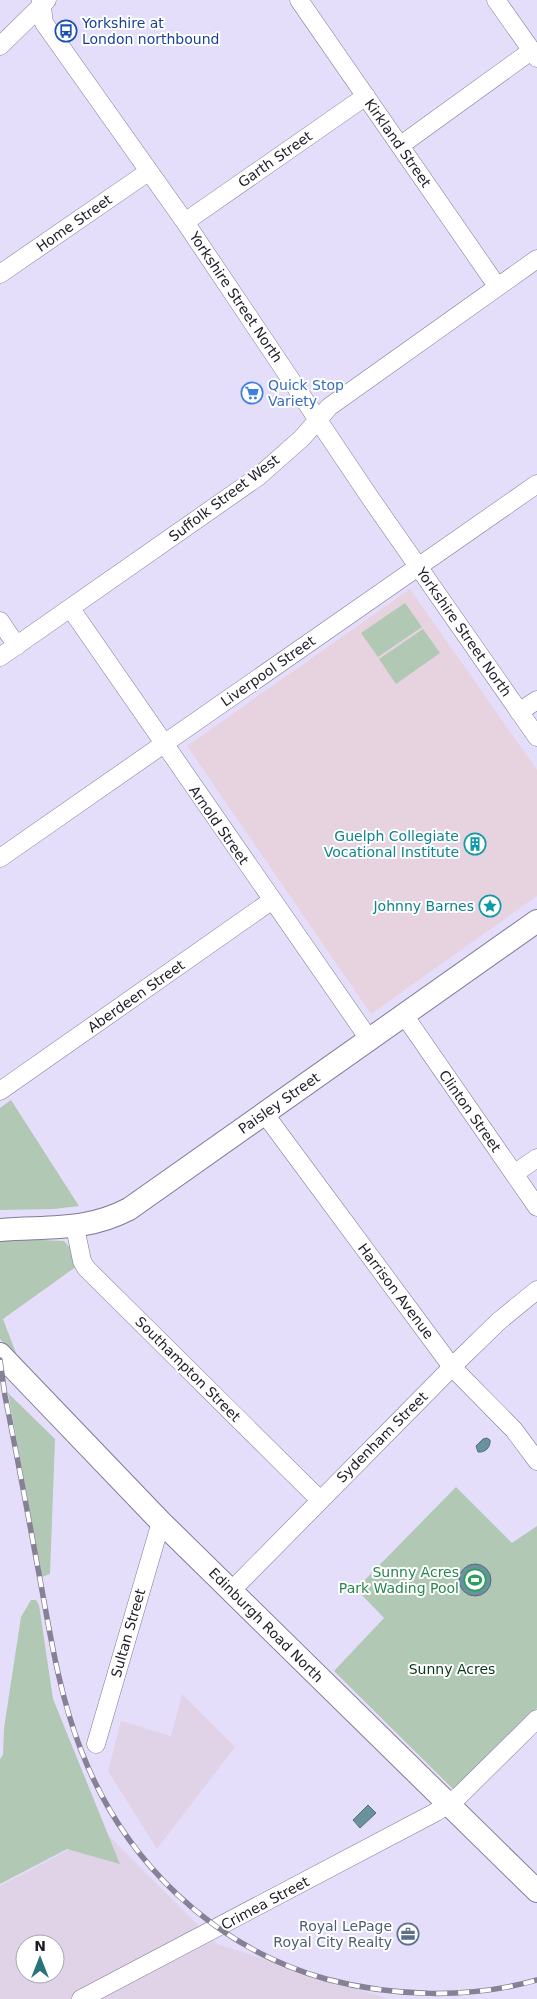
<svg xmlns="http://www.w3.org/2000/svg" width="537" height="1999" font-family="'DejaVu Sans',sans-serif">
<rect width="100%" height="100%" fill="#e5defa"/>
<path fill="#e1d3e7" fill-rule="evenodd" d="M182,1694L235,1747L157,1849L108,1771L121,1721L171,1736Z
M104,1831L217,1944L389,1999H0V1886ZM25,1944H55V1974H25Z"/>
<path fill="#e7d2e0" d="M410,589L537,770V896L371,1014L187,746Z"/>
<path fill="#b1c8b4" d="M405,603L422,627L378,657L361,633Z
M423,629L440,653L396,684L379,659Z
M11,1100L79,1206L54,1209L0,1210V1108Z
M21,1239L64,1241L72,1250L77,1266L3,1319L19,1361L0,1339V1240Z
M8,1393L55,1439L50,1574L42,1577Z
M456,1487L512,1543L537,1526V1708L465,1782L453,1789L334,1671L384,1618L356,1589Z
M31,1600H36L39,1605L53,1699L120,1864L67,1849L0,1884V1759L3,1755L4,1728L21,1617Z"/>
<path fill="#69929d" stroke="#536f7a" d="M487,1438L490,1440C491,1447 485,1453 478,1452L476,1446L483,1439Z
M459 1580a16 16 0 1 1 32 0a16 16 0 1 1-32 0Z
M368,1805L376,1813L360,1828L353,1820Z"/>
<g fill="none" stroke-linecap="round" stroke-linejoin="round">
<g stroke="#817998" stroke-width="19">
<path id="minor" d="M41,0L44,23L185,222L371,499L537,737
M299,0L497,286
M496,0L537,58
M0,46L47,0
M401,145L531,51
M185,222L366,96
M0,274L148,172
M71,609L369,1039
M0,621L17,646
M0,657L259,476L302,438L329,407L537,259
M519,712L537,700
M0,858L537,484
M404,1015L537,1207
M0,1091L271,901
M264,1113L452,1367L514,1430L537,1461
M514,1174L537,1158
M75,1227L82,1261L86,1268L320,1500
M232,1590L461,1358L499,1321L537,1290
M96,1744L161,1522
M81,1999L436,1812L459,1796L537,1719"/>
</g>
<g stroke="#817998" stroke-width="24">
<path id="major" d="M0,1230C47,1226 85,1232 129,1209L537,921
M0,1354L161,1522L537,1891"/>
</g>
<use href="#minor" stroke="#fff" stroke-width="18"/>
<use href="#major" stroke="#fff" stroke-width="22"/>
<g stroke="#878196" stroke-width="5.5">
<path id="rail" d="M0,1360L5,1396C17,1455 28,1515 39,1574C50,1633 59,1694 81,1750C123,1860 212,1947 326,1979C394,1997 470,1999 537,1980"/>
</g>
<use href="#rail" stroke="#fff" stroke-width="4" stroke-dasharray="11" stroke-linecap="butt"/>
</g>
<defs>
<g id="bus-ring" transform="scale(1.125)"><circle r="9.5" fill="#fff" stroke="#1a4fb4" stroke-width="1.5"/><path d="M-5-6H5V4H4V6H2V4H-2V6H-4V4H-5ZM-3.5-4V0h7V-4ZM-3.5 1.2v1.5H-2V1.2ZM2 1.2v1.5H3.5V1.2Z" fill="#1a4fb4"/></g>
<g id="supermarket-ring" transform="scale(1.125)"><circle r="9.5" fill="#fff" stroke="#3f7fe0" stroke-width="1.5"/><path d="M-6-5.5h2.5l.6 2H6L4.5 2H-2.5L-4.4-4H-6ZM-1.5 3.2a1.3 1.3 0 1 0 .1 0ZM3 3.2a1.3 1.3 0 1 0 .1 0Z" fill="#3f7fe0"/></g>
<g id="building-ring" transform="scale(1.125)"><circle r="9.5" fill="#fff" stroke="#0f9aa8" stroke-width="1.5"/><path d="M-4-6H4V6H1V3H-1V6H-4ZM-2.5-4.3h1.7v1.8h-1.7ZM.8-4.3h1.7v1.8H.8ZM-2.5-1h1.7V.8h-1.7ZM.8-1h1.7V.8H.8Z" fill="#0f9aa8"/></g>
<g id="sight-ring" transform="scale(1.125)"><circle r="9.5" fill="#fff" stroke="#0f9aa8" stroke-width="1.5"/><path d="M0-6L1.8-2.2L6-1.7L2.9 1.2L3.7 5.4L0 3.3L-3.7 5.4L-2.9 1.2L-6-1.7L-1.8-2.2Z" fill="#0f9aa8"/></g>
<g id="stadium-ring" transform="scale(1.125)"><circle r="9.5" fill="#fff" stroke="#2e9e5b" stroke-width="1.5"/><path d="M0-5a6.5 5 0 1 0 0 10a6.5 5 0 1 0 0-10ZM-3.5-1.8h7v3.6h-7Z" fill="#2e9e5b"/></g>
<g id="office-ring" transform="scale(1.125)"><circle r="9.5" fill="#fff" stroke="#5c6f8a" stroke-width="1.5"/><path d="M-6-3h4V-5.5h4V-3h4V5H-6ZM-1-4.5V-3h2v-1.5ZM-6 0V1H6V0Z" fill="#5c6f8a"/></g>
</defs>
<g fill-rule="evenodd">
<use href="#bus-ring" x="66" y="31"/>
<use href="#supermarket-ring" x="252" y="393"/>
<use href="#building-ring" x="475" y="844"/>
<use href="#sight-ring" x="490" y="906"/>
<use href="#stadium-ring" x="475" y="1580"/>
<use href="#office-ring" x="408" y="1934"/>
</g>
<g text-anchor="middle" stroke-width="4" stroke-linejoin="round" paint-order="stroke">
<g font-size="14" fill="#164399" stroke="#fff" text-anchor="start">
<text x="82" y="28">Yorkshire at<tspan x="82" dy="16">London northbound</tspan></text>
</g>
<g font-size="14" fill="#1f1c28" stroke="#fff">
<text transform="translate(398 143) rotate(55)" y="5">Kirkland Street</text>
<text transform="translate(275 159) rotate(-35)" y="5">Garth Street</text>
<text transform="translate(74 223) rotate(-35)" y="5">Home Street</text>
<text transform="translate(236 297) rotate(56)" y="5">Yorkshire Street North</text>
<text transform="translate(224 498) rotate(-37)" y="5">Suffolk Street West</text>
<text transform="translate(464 632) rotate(55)" y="5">Yorkshire Street North</text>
<text transform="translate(268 671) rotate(-35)" y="5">Liverpool Street</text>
<text transform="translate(219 825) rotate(55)" y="5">Arnold Street</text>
<text transform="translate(136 996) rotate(-35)" y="5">Aberdeen Street</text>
<text transform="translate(279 1103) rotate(-35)" y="5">Paisley Street</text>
<text transform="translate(470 1111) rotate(55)" y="5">Clinton Street</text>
<text transform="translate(396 1291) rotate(53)" y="5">Harrison Avenue</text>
<text transform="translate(188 1369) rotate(45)" y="5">Southampton Street</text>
<text transform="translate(382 1437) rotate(-45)" y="5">Sydenham Street</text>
<text transform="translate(266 1625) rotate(45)" y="5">Edinburgh Road North</text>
<text transform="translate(128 1633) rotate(-74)" y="5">Sultan Street</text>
<text transform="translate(265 1903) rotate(-28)" y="5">Crimea Street</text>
</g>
<g font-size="14" fill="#366cbe" stroke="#fff" text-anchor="start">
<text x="268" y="390">Quick Stop<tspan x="268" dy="16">Variety</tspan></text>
</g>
<g font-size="14" fill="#0d838f" stroke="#fff" text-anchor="end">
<text x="459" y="841">Guelph Collegiate<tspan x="459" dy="16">Vocational Institute</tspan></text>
<text x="474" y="911">Johnny Barnes</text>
</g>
<g font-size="14" fill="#27864d" stroke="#fff" text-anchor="end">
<text x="459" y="1577">Sunny Acres<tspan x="459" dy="16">Park Wading Pool</tspan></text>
</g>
<g font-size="14" fill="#073816" stroke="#fff">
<text x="452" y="1674">Sunny Acres</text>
</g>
<g font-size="14" fill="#4e5e75" stroke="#fff" text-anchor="end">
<text x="392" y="1931">Royal LePage<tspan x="392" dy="16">Royal City Realty</tspan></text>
</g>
</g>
<g transform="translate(40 1959)"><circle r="24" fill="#ffffff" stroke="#a5a4a9"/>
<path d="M0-4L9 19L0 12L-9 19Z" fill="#297379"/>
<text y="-8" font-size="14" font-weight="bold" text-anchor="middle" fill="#1f1c28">N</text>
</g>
</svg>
